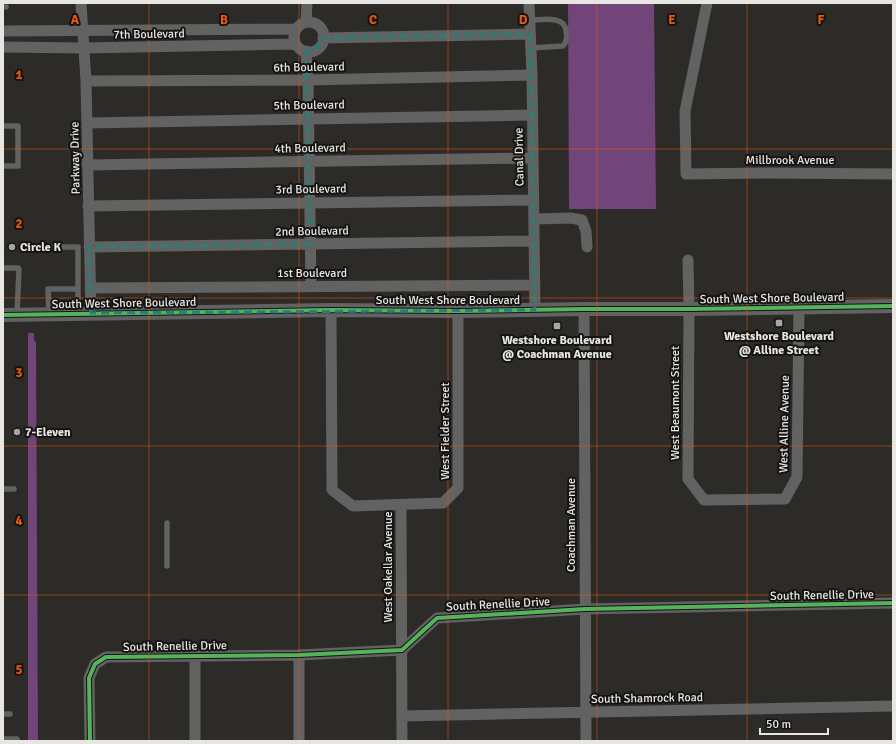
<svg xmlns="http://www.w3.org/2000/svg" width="896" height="744" font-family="Signika,sans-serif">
<rect width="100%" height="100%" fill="#2c2b28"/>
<path fill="#71447a" d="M568,3H654L656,209H569Z
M28,333H34V340L36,342L38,741H28Z"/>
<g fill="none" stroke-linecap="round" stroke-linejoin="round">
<path stroke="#626262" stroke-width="5.5" d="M3,7H6
M530,20C542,20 565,15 566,31C567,36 567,42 563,46L531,48
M3,126H18V166H3
M45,247H78V313
M3,268H18L19,269L17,314
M49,314L48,289H78
M3,489H14
M167,566V523
M3,714H10
M3,739H17V741"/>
<path stroke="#626262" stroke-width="11" d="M81,3L86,81L91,313
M529,3L532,75L535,310
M707,3L685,111L686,174L769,173L893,174
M306,22L307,3
M294 37a15 15 0 1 1 30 0a15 15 0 1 1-30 0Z
M3,31L296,29
M323,38L530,34
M3,47L83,48L289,44L296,45
M306,51L308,80L311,286
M86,81L308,80L532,75
M87,123L532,115
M87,165L532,158
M88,206L533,200
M534,219L570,218L582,220L586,231L587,247
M89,247L534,241
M688,260L689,309L688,479L704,500L785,499L797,477L799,307
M90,288L535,285
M584,309L586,741
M331,310L332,490L353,506L443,503L458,488V311
M401,505L402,741
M299,655V741
M195,656V741
M402,716L893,706
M90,741L89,678L95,664L106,657L299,655L402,650L437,618L585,609L893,603"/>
<path stroke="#626262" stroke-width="14" d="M3,315L331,310L458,311L584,309H689L893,306"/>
<g stroke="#151412" stroke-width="6">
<path id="cycleway" d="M3,315L331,310L458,311L584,309H689L893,306
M90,741L89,678L95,664L106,657L299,655L402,650L437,618L585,609L893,603"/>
</g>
<use href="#cycleway" stroke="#56b35d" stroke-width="4"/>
</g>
<path fill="none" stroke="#25817a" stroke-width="3" stroke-dasharray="8 5" stroke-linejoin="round" d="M530,34L535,310L91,313L89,247L310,244L306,51L316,49L323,38Z"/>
<path fill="none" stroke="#e8590c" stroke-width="1" stroke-opacity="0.55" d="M149,3V741M299,3V741M448,3V741M597,3V741M747,3V741M3,149H893M3,298H893M3,446H893M3,595H893"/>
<g fill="#a6a5a1" stroke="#151412" stroke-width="1.5">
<circle cx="12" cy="247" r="4"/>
<rect x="775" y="319" width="8" height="8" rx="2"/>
<rect x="553" y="322" width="8" height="8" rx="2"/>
<circle cx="17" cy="432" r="4"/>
</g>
<g text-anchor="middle" stroke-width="4" stroke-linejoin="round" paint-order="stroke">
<g font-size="12" fill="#e7e6e2" stroke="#151412">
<text transform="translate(149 34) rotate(-1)" y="4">7th Boulevard</text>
<text transform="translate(309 67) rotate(-1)" y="4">6th Boulevard</text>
<text transform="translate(309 105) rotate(-1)" y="4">5th Boulevard</text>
<text transform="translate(310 148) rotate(-1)" y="4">4th Boulevard</text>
<text transform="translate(519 157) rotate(-91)" y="4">Canal Drive</text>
<text transform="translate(75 158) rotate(-91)" y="4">Parkway Drive</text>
<text x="790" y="164">Millbrook Avenue</text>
<text transform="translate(311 189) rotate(-1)" y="4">3rd Boulevard</text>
<text transform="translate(312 231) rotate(-1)" y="4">2nd Boulevard</text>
<text x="312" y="277">1st Boulevard</text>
<text transform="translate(772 298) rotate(-1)" y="4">South West Shore Boulevard</text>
<text x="448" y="304">South West Shore Boulevard</text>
<text transform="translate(124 303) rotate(-1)" y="4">South West Shore Boulevard</text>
<text transform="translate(675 403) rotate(-90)" y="4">West Beaumont Street</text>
<text transform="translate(784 424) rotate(-89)" y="4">West Alline Avenue</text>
<text transform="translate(445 431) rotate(-90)" y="4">West Fielder Street</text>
<text transform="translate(571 525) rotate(-90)" y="4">Coachman Avenue</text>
<text transform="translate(388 567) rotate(-90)" y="4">West Oakellar Avenue</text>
<text transform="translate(822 595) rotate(-1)" y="4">South Renellie Drive</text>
<text transform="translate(498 604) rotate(-3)" y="4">South Renellie Drive</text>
<text transform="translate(175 646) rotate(-1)" y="4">South Renellie Drive</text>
<text transform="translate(647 698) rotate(-1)" y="4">South Shamrock Road</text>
</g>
<g font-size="12" font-weight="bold" fill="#e7e6e2" stroke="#151412" text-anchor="start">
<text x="20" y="251">Circle K</text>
<text x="779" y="340" text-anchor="middle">Westshore Boulevard<tspan x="779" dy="14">@ Alline Street</tspan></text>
<text x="557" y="344" text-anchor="middle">Westshore Boulevard<tspan x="557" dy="14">@ Coachman Avenue</tspan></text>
<text x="25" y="436">7-Eleven</text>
</g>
</g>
<g font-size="13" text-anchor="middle" font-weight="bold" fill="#e8590c" stroke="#151412" stroke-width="4" stroke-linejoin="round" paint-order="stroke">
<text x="75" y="24">A</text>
<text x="224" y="24">B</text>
<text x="373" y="24">C</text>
<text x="523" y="24">D</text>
<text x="672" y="24">E</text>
<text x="821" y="24">F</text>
<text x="19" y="79">1</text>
<text x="19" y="228">2</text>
<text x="19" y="377">3</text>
<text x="19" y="525">4</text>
<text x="19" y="674">5</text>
</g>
<rect width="896" height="744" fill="none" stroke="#e7e6e2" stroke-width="8"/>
<path d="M760 728v6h68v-6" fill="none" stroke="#e7e6e2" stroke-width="2"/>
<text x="766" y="728" font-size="12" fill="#e7e6e2" stroke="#151412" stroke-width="3" paint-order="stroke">50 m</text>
</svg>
